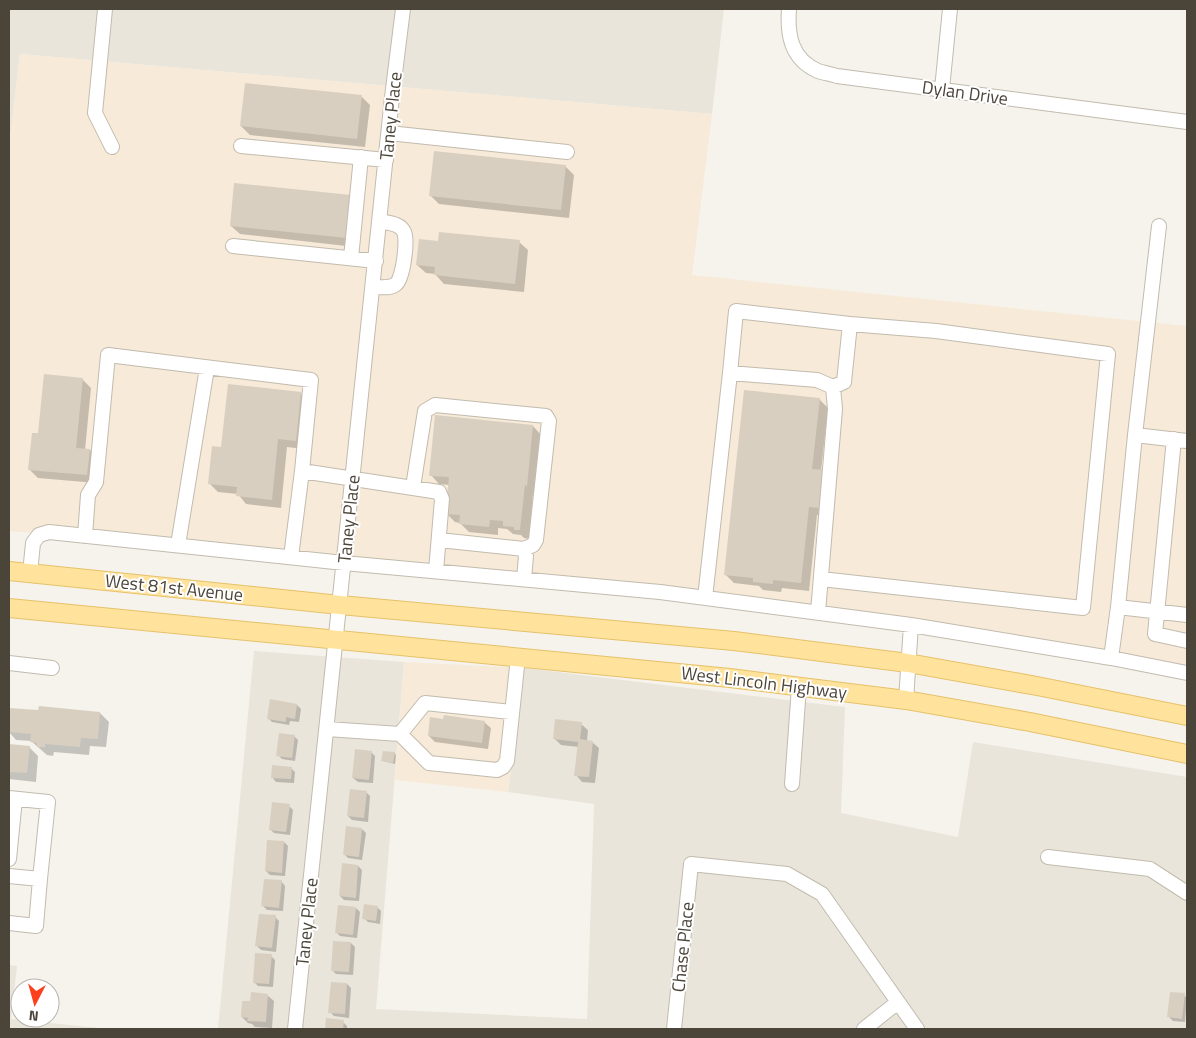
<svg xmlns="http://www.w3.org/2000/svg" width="1196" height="1038" font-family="'Titillium Web',sans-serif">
<rect width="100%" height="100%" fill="#f6f3ec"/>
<path fill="#eae5da" d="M9,9H724L712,114L20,54L9,147Z
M254,651L404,662L376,1009L587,1019L594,804L508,792L524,668L845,707L841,813L958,837L973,742L1187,777V1029H218Z
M9,965L17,966L11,1019L110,1029H9Z"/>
<path fill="#f7ead8" d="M20,54L712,114L692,275L1187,326V675L660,592L9,531V147Z
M404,662L524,668L508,792L395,780Z"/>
<path fill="#0003" d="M361,96L370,105L365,147L250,135L241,126Z
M565,166L574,175L569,218L439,204L430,195Z
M360,205L355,247L240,234L231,226Z
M519,242L528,250L524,292L444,284L435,274L426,273L417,265L439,243Z
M82,379L91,388L85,450H90L98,459L96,483L38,478L29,469L39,435Z
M300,393L309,402L304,449L287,447L281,508L246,504L238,494L218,492L209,483L223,448Z
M819,399L828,408L821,471L829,516L817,515L809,591L782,588L781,592L763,590L759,586L734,583L726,575Z
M533,426L541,435L536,494H533L529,539L524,538L521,535L513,534L507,529L498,528V535L469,532L460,523L455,522L446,513L449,485L439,484L431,475Z
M297,705L301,709L299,722L290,721L289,725L272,722L268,718Z
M9,709L40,712L100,713L109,722L106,747L90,746L89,755L54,752L53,756L47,755L31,741L16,740L9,732Z
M484,722L491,728L488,749L435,742L429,736Z
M581,724L588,730L587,741L592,742L599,748L595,783L582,782L576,775L579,747L561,745L554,738Z
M294,736L298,740L295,761L282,759L278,755Z
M9,746L29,747L38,756L36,782L9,779Z
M371,752L375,756L373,783L358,782L353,778Z
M394,753L396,755L395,764L383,761Z
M291,768L295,772L294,783L276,782L272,777Z
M366,792L370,796L368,822L352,820L348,816Z
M289,806L293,810L290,835L274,833L270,829Z
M362,829L366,833L362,860L348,858L344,854Z
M284,842L288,846L285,876L270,875L266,871Z
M358,866L362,870L359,901L344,900L340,896Z
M281,881L285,886L283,911L267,910L263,906Z
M377,907L381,911L380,924L368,922L364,918Z
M356,908L360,912L357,938L340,936L336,932Z
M275,917L279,921L276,952L261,950L257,946Z
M351,943L355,947L353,975L336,974L332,970Z
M271,956L275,960L273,987L258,986L254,982Z
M332,983L347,984L351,988L349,1018L334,1016L330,1012Z
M267,995L274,1001L272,1028L255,1027L252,1024L248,1023L242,1017L251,1003Z
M1184,995L1187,998L1185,1022L1173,1021L1169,1017Z
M327,1020L343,1022L347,1026V1029H326Z"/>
<path fill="#d8cfc1" d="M245,83L362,95L357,139L240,126Z
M434,151L566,165L561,210L429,196Z
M234,183L351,195L347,238L230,226Z
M439,232L520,240L515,284L434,275L435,267L416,265L419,239L438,241Z
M44,374L83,378L76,448L90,449L87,475L28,470L32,433H38Z
M228,384L301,392L296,441L278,439L272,500L236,496L237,487L208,484L212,446L221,447Z
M744,390L820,398L812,469L825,470L820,508L809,507L801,583L773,580V584L753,582V578L724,575Z
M435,415L533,425L527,486L525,485L520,530H514V527L503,526V521L490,520L489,527L459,524L460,515L445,514L449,477L429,476Z
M270,699L297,704L295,719L286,717V722L267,719Z
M39,706L100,712L98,739L81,738L80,747L45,744V747H37V743L30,742L31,734L9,732V708L38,710Z
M444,715L485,721L482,743L428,736L430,717L443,719Z
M555,719L582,722L580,739L593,741L589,777L574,776L578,742L553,739Z
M279,733L295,735L292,758L276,756Z
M9,744L30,746L27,773L9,772Z
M355,749L372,751L369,780L352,778Z
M383,751L395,752L393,763L381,761Z
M272,765L292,767L291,779L271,778Z
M350,789L367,791L364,818L347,816Z
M272,802L290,804L286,832L269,830Z
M346,826L362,828L359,857L343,855Z
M267,840L284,841L282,873L265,871Z
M342,863L358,865L356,898L339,896Z
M264,879L282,880L279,908L261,906Z
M364,904L378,906L376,921L362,919Z
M338,905L356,907L353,935L335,933Z
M259,914L276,915L272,948L255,946Z
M333,941L351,942L349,972L331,971Z
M255,953L272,954L269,984L253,983Z
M331,982L347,983L345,1014L328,1013Z
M251,992L268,994L266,1022L247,1021L248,1018L241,1017L242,1001H250Z
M1170,992L1185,993L1182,1019L1167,1017Z
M326,1018L344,1020L343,1029H325Z"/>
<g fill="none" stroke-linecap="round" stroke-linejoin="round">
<g stroke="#c2bbae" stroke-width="16">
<path id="minor" d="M105,9L95,113L112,147
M789,9C787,35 791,59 818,71C824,73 831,74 837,76L1187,122
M942,89L950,9
M389,133L567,152
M241,146L386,160
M233,246L376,261
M351,258L361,157
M373,287C380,287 390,289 396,284C403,279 408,240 404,232C400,223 388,223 380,221
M730,373L736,311L850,324
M1135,435L1187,441
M1174,439L1155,634L1187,641
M413,487L425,411L435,405L546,416L549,421L536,540L533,545L524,549
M85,536L88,495L96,482L108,355L311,380L302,471L439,492L442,499L436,571
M439,540L524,549L526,556L524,579
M178,545L207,368
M291,557L302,471
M30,573L33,543L39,535L49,532L344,563L660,592L911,625L1111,658L1187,673
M821,579L1083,608L1108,354L936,331L850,324L844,382L833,387
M705,598L730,373L817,380L833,387L835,409L818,612
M1118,607L1187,615
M1111,658L1118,607L1135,435L1159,226
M9,663L52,668
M906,700L911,625
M327,729L400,734L429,763L497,770L503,767L507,761L518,657
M400,734L425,703L511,712
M792,784L799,687
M9,798L48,802L40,879L9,876
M1048,857L1150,869L1187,893
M9,859L15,799
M9,923L36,926L40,879
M295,1029L392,97L403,9
M674,1029L691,864L787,874L822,894L917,1029
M864,1029L898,1002"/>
</g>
<g stroke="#e6c16a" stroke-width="20">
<path id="major" d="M9,571L340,605L734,641L908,663L1037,686L1187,716
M9,608L730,678L906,700L1030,722L1187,754"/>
</g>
<use href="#minor" stroke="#fff" stroke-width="14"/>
<use href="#major" stroke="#ffe39c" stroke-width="18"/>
</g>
<g text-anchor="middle" stroke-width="4" stroke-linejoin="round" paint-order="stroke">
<g font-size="18" fill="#4b4439" stroke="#fff">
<text transform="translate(965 93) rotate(8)" y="6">Dylan Drive</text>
<text transform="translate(391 116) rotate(-84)" y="6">Taney Place</text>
<text transform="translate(349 519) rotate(-84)" y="6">Taney Place</text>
<text transform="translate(174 588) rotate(6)" y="6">West 81st Avenue</text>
<text transform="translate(764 683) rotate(7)" y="6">West Lincoln Highway</text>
<text transform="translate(307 922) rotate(-84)" y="6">Taney Place</text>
<text transform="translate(683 947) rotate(-84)" y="6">Chase Place</text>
</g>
</g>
<rect width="1196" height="1038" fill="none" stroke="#4b4439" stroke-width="20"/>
<g transform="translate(35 1003) rotate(186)"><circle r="24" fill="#ffffff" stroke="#b7b4b0"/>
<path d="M0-4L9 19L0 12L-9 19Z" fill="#fc3f1d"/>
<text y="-8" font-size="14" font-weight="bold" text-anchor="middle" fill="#4b4439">N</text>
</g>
</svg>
